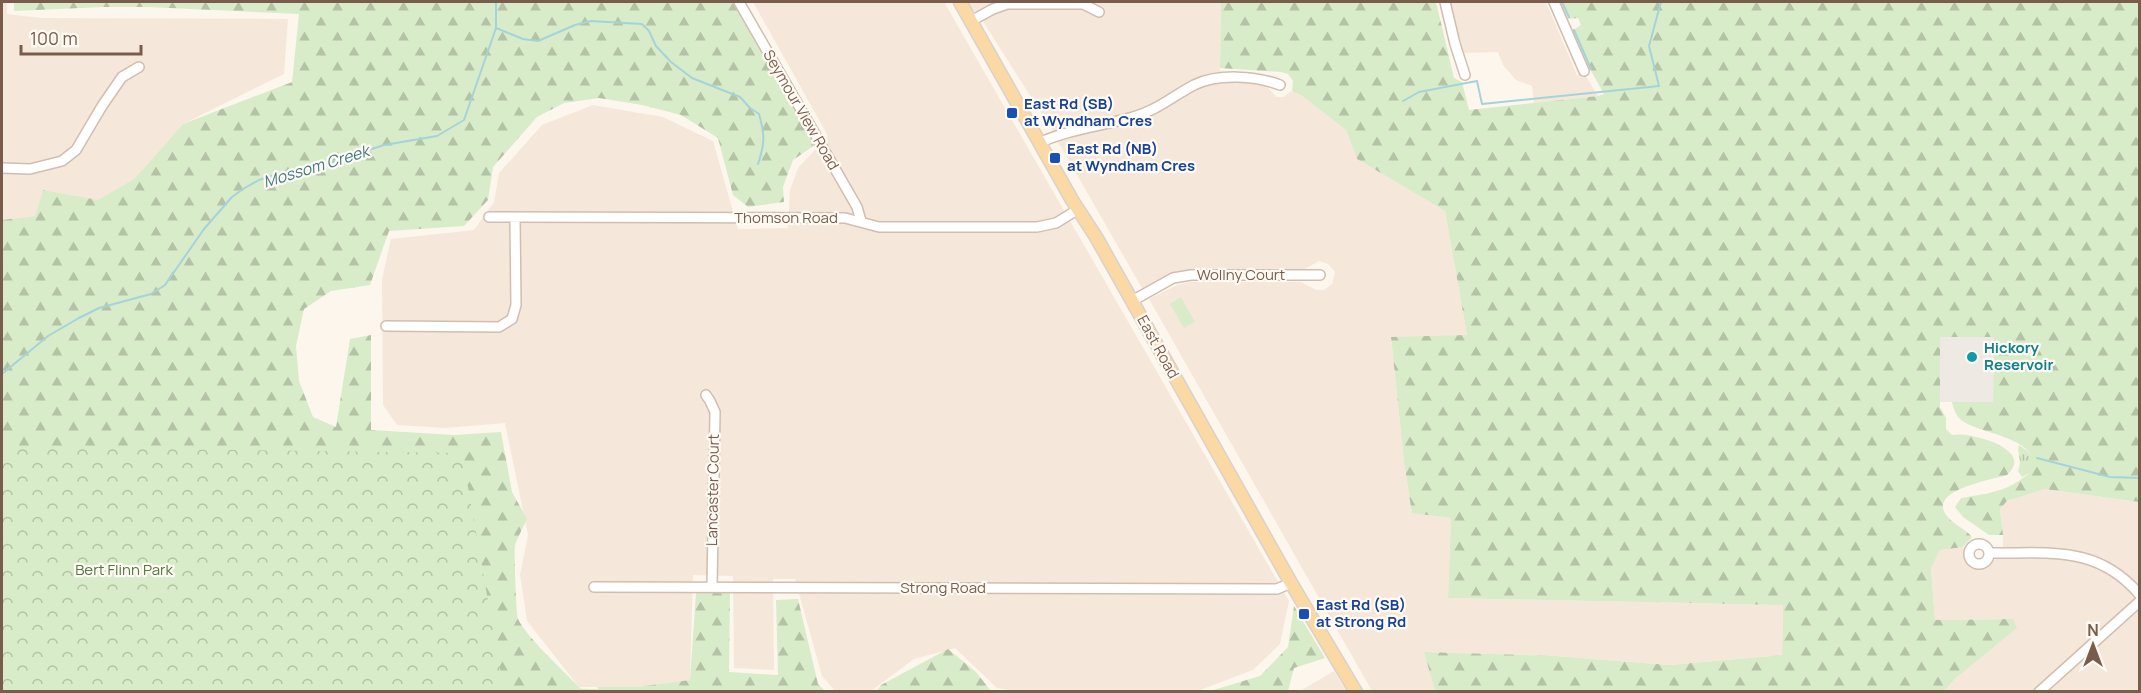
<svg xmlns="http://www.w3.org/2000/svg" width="2141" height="693" font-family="Manrope,sans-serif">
<defs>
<pattern id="grass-tufts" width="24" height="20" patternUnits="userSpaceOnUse" patternTransform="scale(1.5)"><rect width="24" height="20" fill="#d8ecc9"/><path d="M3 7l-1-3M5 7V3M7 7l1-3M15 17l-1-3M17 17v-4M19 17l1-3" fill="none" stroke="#b4c2a5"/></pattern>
<pattern id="forest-firs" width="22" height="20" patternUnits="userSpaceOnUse" patternTransform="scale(1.5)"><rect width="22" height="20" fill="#d8ecc9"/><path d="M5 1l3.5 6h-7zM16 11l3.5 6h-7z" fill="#b4c2a5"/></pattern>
<pattern id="park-crowns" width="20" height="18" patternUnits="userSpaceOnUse" patternTransform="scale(1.5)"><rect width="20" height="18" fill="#d8ecc9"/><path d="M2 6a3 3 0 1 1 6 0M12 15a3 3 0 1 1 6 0" fill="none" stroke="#b4c2a5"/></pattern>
</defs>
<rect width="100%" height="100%" fill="#fdf6ec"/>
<path fill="#f5e8da" d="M2,2H7V14L42,18L288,19L284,74L183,124L134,179L98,201L43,190L35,216L2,220Z
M753,2H944L1289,601L1280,644L1253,670L1200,690L1162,692H1019L997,688L955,648L914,659L871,691H835L822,676L795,579H773L774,670L734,668L733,576L693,575L690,680L636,687H579L527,621L520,575L528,535L505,423L445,428L397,425L383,405L382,279L391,239L474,230L494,202L499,173L542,125L593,105L663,117L713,141L738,229L788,228L790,190L798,168L828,136Z
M966,2H1221L1220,74L1194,79L1149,107L1133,113L1053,132L977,12L970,9Z
M1448,2H1546L1577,75L1584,73L1598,96L1534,103L1532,86L1516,80L1503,65L1498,52L1464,53Z
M1227,83H1258L1264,84L1277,97H1284L1291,91L1302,96L1346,130L1357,159L1445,211L1467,335L1391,338L1404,462L1412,512L1451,518L1448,598L1783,605L1782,655L1669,665L1555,656L1425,652L1435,691H1372L1149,299L1177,285L1191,282H1301L1316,290H1324L1332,284L1335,272L1328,264L1319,261L1303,270L1186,271L1172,274L1143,290L1057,140L1142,119L1164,109L1194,90L1210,84Z
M2045,489L2139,502V691H1944L2013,619L1935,620L1931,567L1940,550L1963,547L1968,563L1977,568L1985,567L1997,558H2003V535L2000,509L2007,501Z
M1334,671L1346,691H1300Z"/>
<path fill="#efe9e4" d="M1940,337H1994L1993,402H1940Z"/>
<path fill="url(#grass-tufts)" d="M2019,445C2029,452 2036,456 2036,469L2022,477L2018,471C2023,458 2016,453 2019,445Z"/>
<path fill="url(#forest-firs)" d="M14,2L733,3L815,145L793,160L783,187L784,202L748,207L733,195L718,138L681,115L642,105L599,98L564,103L537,117L493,167L488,200L464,226L389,231L370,285L331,291L304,309L296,346L299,381L313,417L336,427L350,339L371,335V430L454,435L501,432L512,492L527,519C523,528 518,536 515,545C514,552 516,614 518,619C527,638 567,674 583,691H2V220L35,216L43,190L98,200L134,179L183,124L292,82L299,14L148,7H103L14,11Z
M1221,2H1436L1454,78L1462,82L1469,110L1598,96L1604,94L1590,69L1572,31L1581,25L1578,18L1567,19L1560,2H2139V502L2045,489L2007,501L2000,509L2003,535H1989L1963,517L1955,507L1961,498C1978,495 1997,493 2012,485C2020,481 2027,474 2035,469C2037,438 1983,434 1964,422C1956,417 1954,410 1952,402H1993L1994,337H1940V407L1946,418V429L1952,435C1966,431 2037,448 2007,475C1992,480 1926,490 1947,516C1954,525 1966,529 1972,537L1963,547L1940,550L1931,568L1935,620L2013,619L2017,628L1957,677L1944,691H1435L1424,652L1555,656L1669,665L1782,655L1783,605L1448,598L1451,518L1412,513L1404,462L1391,337L1467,335L1445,211L1357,159L1346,130L1302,96L1292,91L1293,81L1288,74L1281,72L1220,68Z
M696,593H730L729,672L778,675L776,600L798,599L818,684L825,691L600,692L597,687H636L690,680Z
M1294,606L1325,658L1294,668L1288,691H1210L1260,676L1288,647Z
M948,649L976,672L991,691H877L881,685Z"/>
<path fill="url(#park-crowns)" d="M2,447L462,453L503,686L649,691H2Z"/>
<path fill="#d8ecc9" d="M1181,297L1195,322L1184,328L1170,304Z"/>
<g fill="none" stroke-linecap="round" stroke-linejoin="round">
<path stroke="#a5d3da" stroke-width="2" d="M1562,2L1569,17
M496,28L523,39L538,41L575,25L591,21L642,24L649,31L656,46L671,62L692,78L740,97L750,108L759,114C765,135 765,143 758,164
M1574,30L1591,69
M1403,101L1419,92L1477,81L1482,104L1659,86L1649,46L1661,2
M2,374L48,336L79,318L99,308L151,294L165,285L204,229L232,197L243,189L259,180L287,171L323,165L384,145L437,136L464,120L496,28V2
M2037,458L2110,477L2140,478"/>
<g stroke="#d1beb0" stroke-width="12">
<path id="minor" d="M739,2L857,207L861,221
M1445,2L1455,44L1465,75
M1554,2L1584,71
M971,21L993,9L1007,4H1083L1099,12
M1039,143C1069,129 1102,126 1133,117C1156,111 1173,96 1194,85C1219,73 1256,76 1280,85
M2,168L30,169L62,161L76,150L102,106L122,77L139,67
M489,217L845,218L879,227H1037L1056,223L1077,210
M1132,301L1173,278L1191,275H1320
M386,326L499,327L512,319L516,305L515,219
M706,395L710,401L715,412L712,587
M1969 554a10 10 0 1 1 20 0a10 10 0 1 1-20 0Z
M1989,553C2048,554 2097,544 2140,595
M594,587L1277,589L1291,583
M2039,692L2140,601"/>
</g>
<g stroke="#dad1cd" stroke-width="15">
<path id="major" d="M960,2L1072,200L1096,237L1291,583L1356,692"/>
</g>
<use href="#minor" stroke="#fff" stroke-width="9"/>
<use href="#major" stroke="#fbd9a5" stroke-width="12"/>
</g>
<g fill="#1a4fb4" stroke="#fffaf3" stroke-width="2">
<rect x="1006" y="107" width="12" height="12" rx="3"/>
<rect x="1049" y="152" width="12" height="12" rx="3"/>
<rect x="1298" y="608" width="12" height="12" rx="3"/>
</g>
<circle fill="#0f9aa8" stroke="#fffaf3" stroke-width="2" cx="1972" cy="357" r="6"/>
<g text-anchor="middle" stroke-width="4.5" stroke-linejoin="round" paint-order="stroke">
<g font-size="15" font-weight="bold" fill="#164399" stroke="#fffaf3" text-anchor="start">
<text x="1024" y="109">East Rd (SB)<tspan x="1024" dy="17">at Wyndham Cres</tspan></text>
<text x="1067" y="154">East Rd (NB)<tspan x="1067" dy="17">at Wyndham Cres</tspan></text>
<text x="1316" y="610">East Rd (SB)<tspan x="1316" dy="17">at Strong Rd</tspan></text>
</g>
<g font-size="15" fill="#7a5c4d" stroke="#fffaf3">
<text transform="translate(801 110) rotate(60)" y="5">Seymour View Road</text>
<text x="786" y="223">Thomson Road</text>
<text x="1241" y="280">Wollny Court</text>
<text transform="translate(1158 347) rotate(61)" y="5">East Road</text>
<text transform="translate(713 490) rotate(-89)" y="5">Lancaster Court</text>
<text x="943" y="593">Strong Road</text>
</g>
<g font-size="15" font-weight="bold" fill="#0d838f" stroke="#fffaf3" text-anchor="start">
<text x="1984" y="353">Hickory<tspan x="1984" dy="17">Reservoir</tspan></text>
</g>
<g font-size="15" fill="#537a41" stroke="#fffaf3">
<text x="124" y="575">Bert Flinn Park</text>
</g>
<g font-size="16" font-style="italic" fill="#437c86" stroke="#fffaf3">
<text transform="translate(316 166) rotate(-17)" y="6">Mossom Creek</text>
</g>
</g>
<rect width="2141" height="693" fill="none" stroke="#7a5c4d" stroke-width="6"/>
<g transform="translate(2093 645)" stroke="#fffaf3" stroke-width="4.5" paint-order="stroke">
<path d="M0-4.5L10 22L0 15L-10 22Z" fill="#7a5c4d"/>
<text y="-9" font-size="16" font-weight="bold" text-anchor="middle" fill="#7a5c4d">N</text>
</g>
<path d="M21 45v9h120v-9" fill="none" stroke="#7a5c4d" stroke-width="3"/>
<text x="30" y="45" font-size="18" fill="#7a5c4d" stroke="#fffaf3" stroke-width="4.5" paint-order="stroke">100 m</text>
</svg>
